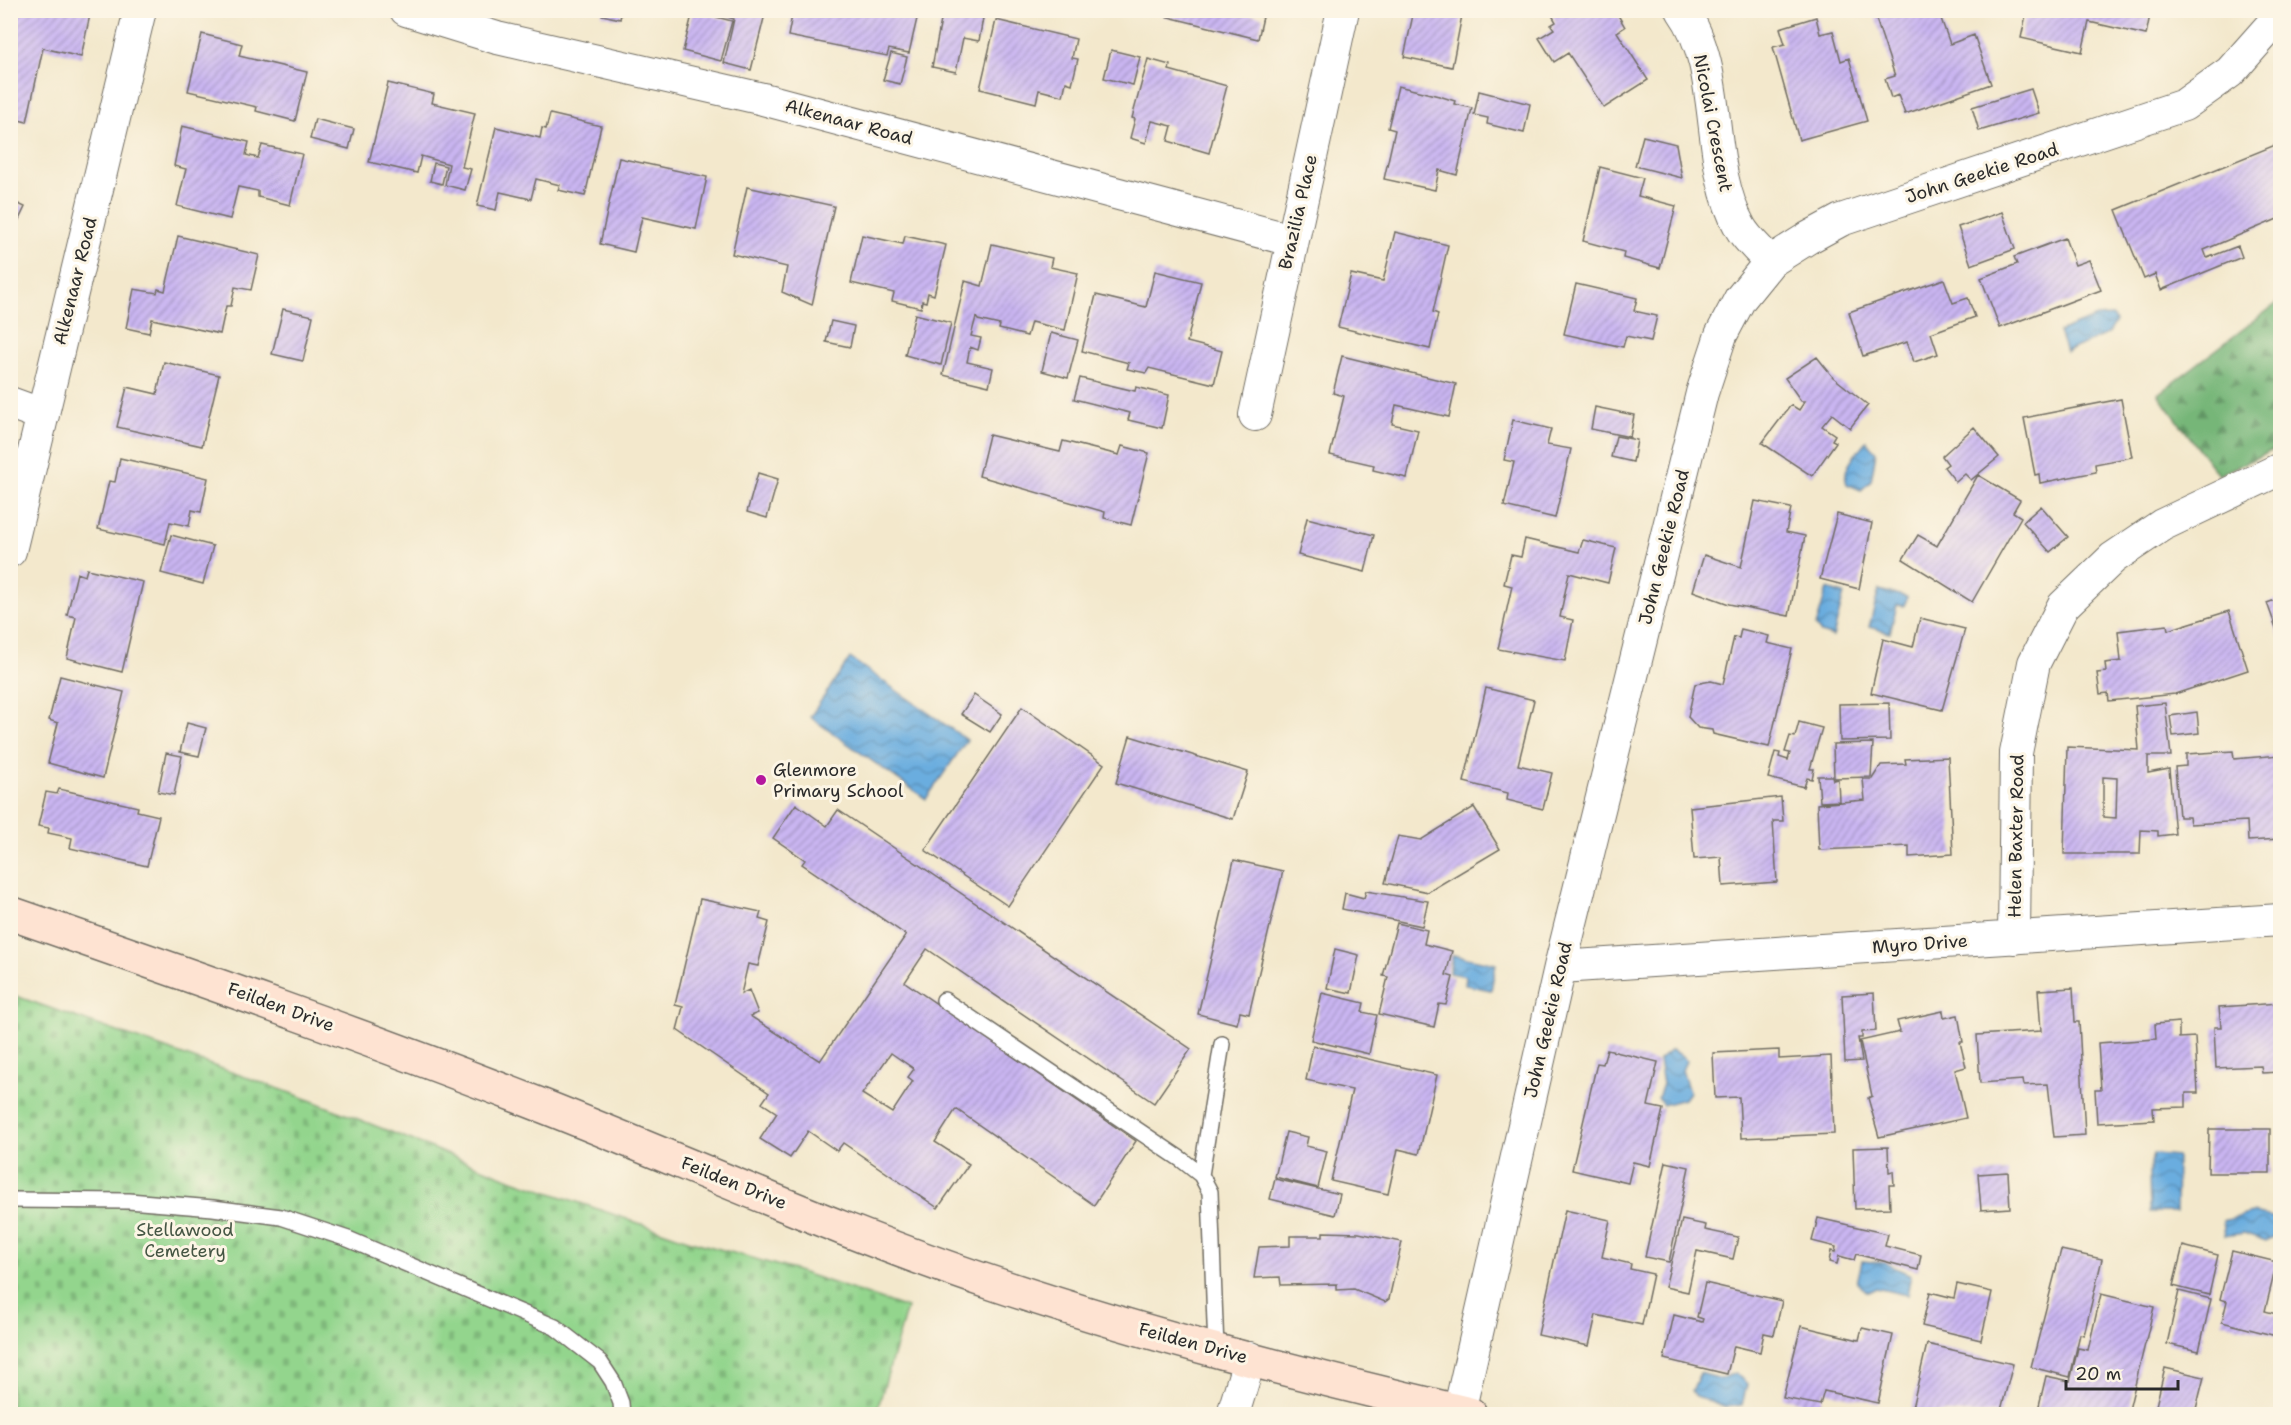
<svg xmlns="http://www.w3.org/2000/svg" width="2291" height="1425" font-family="'Shantell Sans',sans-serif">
<defs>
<pattern id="forest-firs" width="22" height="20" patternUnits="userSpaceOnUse" patternTransform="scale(1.5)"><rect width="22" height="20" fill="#76b678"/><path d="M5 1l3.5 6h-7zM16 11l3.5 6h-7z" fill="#619463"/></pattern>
<pattern id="cemetery-stones" width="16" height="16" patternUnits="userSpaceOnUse" patternTransform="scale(1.5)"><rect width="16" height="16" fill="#93d58d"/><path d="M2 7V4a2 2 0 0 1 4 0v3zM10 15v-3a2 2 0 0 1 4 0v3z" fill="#7fb77a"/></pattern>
<pattern id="water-waves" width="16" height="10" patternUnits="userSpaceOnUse" patternTransform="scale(1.5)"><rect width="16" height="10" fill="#6baddf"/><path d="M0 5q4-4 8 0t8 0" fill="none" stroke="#588db5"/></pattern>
<pattern id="building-hatch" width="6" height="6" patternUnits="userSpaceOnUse" patternTransform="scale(1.5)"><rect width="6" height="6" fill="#cab6f2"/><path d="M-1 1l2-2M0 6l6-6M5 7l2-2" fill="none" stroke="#a494c4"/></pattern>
</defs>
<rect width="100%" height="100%" fill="#fcf5e5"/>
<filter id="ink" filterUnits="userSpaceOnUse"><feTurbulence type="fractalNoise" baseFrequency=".0167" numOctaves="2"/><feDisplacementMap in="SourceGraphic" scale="12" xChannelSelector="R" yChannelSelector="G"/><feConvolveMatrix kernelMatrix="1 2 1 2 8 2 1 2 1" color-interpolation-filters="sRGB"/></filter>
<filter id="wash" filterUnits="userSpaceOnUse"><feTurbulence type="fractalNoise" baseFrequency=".008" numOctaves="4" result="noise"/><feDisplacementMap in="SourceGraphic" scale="24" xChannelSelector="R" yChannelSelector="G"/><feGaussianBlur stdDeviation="1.35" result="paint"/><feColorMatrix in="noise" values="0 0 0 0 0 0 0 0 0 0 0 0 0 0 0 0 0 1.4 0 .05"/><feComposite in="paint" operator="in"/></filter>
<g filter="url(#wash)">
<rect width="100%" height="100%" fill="#f3e8cc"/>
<path fill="url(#forest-firs)" stroke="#507052" stroke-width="1.5" d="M2280,301V447L2218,475L2158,394Z"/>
<path fill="url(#cemetery-stones)" stroke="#5f805c" stroke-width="1.5" d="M10,994L302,1097L513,1180L691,1241L794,1270L907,1308L876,1414H11Z"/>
<path fill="url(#water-waves)" stroke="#4b6c85" stroke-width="1.5" d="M2112,316L2116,321L2109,333L2066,352L2059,332L2096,317Z
M1866,441L1876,452L1871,481L1861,490L1847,484C1841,467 1856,454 1866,441Z
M1827,589L1844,594L1833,637L1821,633L1816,626Z
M1879,590L1907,597L1904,606L1897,605L1890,633L1869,627Z
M850,658L967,740L926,799L810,717Z
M1453,955L1496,964L1491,990L1465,985L1466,976L1449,973Z
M1671,1050L1683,1056L1686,1061L1682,1070L1689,1092L1684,1099L1663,1105L1658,1098L1663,1084L1659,1060Z
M2153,1154L2177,1156L2176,1212H2150L2149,1173Z
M2252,1213L2277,1218V1235L2266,1241L2244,1233L2225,1236L2223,1221Z
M1862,1261L1885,1263L1911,1275L1907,1295L1876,1288L1868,1292L1857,1283Z
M1700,1373L1721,1379L1735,1373L1747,1384L1742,1405L1724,1407L1696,1397L1692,1391Z"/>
<g id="blocks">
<path fill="url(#building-hatch)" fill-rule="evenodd" d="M10,10H91L81,57L43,48L27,122L10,118Z
M603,10H622L620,19L602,15Z
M705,10H760L759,13L765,14L751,70L724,63L734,19Z
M793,10H919L909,53L889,49L887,56L788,36Z
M943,10H971L970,15L983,18L979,41L963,38L956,72L932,67Z
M1165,10H1250L1249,14L1263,17L1258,39L1164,16Z
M1414,10H1463L1452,67L1404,57Z
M1549,10H1615L1625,27L1617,32L1648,80L1604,108L1568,53L1554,62L1539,38L1554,29L1551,25L1556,22Z
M1873,10H1938L1950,44L1974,35L1991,84L1905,114L1898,95L1891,98L1885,79L1895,76Z
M2027,10H2151L2146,35L2089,22L2082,52L2021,38Z
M693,11L732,21L721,61L683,51Z
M1816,17L1820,34L1833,31L1841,61L1849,58L1867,121L1799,140L1773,47L1785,44L1780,28Z
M996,20L1076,39L1072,58L1078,59L1072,84L1066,82L1063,96L1039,90L1036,103L980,89Z
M202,34L242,44L239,56L307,72L295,121L256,111L257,107L188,91Z
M1111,50L1140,57L1133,85L1104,78Z
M891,53L907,57L900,84L883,80Z
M1148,59L1170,65L1169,70L1227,86L1209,153L1168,141L1172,126L1152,121L1146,143L1130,138L1135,119L1132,118Z
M388,83L434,94L432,103L475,113L462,167L471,169L465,190L445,185L449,164L421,156L417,173L369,162Z
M1398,86L1439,96L1455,101L1454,104L1472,108L1457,175L1439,170L1435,190L1384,179L1395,130L1388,128Z
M2031,89L2039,113L1979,131L1972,107Z
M1479,91L1530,104L1524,133L1487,124L1488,118L1474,115Z
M550,114L601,126L585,196L558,190L560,185L536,179L531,199L500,192L496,210L477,206L496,127L540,138L542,128L546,129Z
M315,119L354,129L349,149L310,139Z
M182,126L249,142L246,155L258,158L262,145L302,154L290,205L258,197V191L238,187L230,219L177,206L186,169L174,166Z
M1643,136L1676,144L1682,178L1635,166Z
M2280,143V218L2204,250L2207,258L2238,246L2242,257L2161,290L2155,274L2144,279L2116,210Z
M619,158L707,177L696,229L642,217L634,252L600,244Z
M434,163L446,166L442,184L430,181Z
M1600,167L1643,178L1638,196L1676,206L1660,268L1623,258L1624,252L1583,241Z
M747,187L834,206L812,305L782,292L787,267L732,254Z
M10,200L25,207L10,238Z
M2002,212L2015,249L1971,265L1958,227Z
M1395,232L1448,245L1433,312L1438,314L1430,349L1338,327L1351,274L1383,281Z
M862,235L903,244L905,236L946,245L934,295L928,293L926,302L922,301L921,308L892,301L894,293L851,283Z
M178,236L259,255L251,290L235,287L231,306H226L220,334L152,319L149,333L126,328L134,289L157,293L158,289L165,291Z
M2065,238L2075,265L2089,260L2101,290L2000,328L1981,278L2017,264L2014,257Z
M992,244L1052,258L1050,267L1078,273L1065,330L1031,322L1027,336L999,329L1000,325L978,320L976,317L971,336L981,338L978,350L970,347L967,362L993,368L989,386L943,375L965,281L982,286Z
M1155,271L1201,282L1187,342L1222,351L1214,384L1149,368L1146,373L1127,369L1129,363L1082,351L1096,295L1146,307Z
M1944,279L1953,303L1968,298L1975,317L1931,333L1938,354L1914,362L1907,342L1863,356L1849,312Z
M1576,284L1637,298L1634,311L1657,316L1651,341L1626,336L1623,347L1564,334Z
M283,309L313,316L303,361L272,354Z
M915,314L951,323L941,365L905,355Z
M831,321L854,326L850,347L826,342Z
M1051,333L1078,340L1068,378L1042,371Z
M1342,356L1456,384L1449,417L1396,405L1392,424L1418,430L1407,478L1373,470L1374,465L1330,455L1344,396L1333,393Z
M1817,357L1833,377L1868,405L1850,428L1832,414L1822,426L1835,435L1832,440L1836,442L1812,476L1762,443L1791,405L1799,410L1805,401H1801L1785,378Z
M164,362L219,375L202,446L117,427L127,387L157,394Z
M1080,378L1135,391L1136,387L1169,395L1162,428L1128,420L1130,413L1074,399Z
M2121,399L2132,457L2095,464L2096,472L2040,483L2039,474L2035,475L2024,418Z
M1595,407L1634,415L1630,437L1591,429Z
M1513,420L1551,429L1547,445L1571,449L1555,518L1504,506L1514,462L1504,460Z
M1974,427L1999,457L1971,480L1965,474L1956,482L1944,467L1948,464L1942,456Z
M989,435L1060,452L1063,441L1119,455L1122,446L1149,453L1131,525L1104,518L1105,512L979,476Z
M1616,436L1637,440L1633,462L1611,457Z
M120,458L208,478L201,512L192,510L189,526L170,522L165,544L98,529L109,481L115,482Z
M758,473L778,479L767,518L747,512Z
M1978,475L2020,500L2013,512L2021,517L1972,602L1903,559L1918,535L1937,546Z
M1755,501L1791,508L1786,532L1805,536L1789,616L1729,604L1693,591L1704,555L1741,567Z
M2041,506L2068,537L2050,552L2023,522Z
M1837,514L1872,523L1859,589L1820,579Z
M1307,518L1374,535L1365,572L1298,555Z
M171,535L213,546L203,584L161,573Z
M1525,539L1579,552L1583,540L1616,548L1608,583L1569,573L1560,617L1573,620L1565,661L1498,649L1512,586L1504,584L1511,555L1521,557Z
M87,569L143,582L122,672L67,658L76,617L67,615L77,573L85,576Z
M2280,598V639L2267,603Z
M2229,611L2248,670L2175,694L2109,701L2108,693L2100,694L2097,673L2106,672L2105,663L2121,661L2118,631L2167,625L2168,630Z
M1920,618L1965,629L1942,710L1871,693L1883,639L1913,647Z
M1741,629L1769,636L1767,643L1792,649L1769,747L1713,734L1712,730L1698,728L1688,717L1695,684L1711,681L1723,684L1734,637L1739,638Z
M60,676L124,692L103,778L48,763L58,723L49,720Z
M1486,688L1534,700L1518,765L1552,773L1543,809L1507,800L1508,793L1464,782Z
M974,695L1002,714L990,732L961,714Z
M1889,703L1890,740L1840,741L1839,704Z
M2165,703L2171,756H2148V773L2169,769L2175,834L2158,836V831L2141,830L2140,854H2064L2067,747L2139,750L2135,706ZM2103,777L2117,778L2116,818L2103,817Z
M1022,707L1104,764L1008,906L925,850Z
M2197,712L2199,733L2173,736L2170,716Z
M1799,722L1822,728L1810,769H1814L1812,779L1807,778L1804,787L1768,778L1775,752L1780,753L1779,757L1788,760L1790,753L1785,752L1790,736L1795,737Z
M187,723L206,728L199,756L180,752Z
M1130,736L1248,772L1233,819L1116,783Z
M1873,743L1871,777L1834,778L1833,744Z
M2233,751L2234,759L2280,755V839L2248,841L2247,821L2190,824L2189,817H2179L2175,767L2186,766V754Z
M166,753L182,756L174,795L158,792Z
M1948,757L1953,854L1909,857V846L1819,850L1817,804L1865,800L1863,779H1872L1881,765L1906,764L1905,759Z
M1818,776H1832L1833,780L1838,779L1839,801L1820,802Z
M59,789L138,807L137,811L159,816L147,866L70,848L72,838L48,833L49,828L38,826L46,792L57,794Z
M1781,797L1783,821H1773L1777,882L1723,886L1721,857L1694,859L1690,807Z
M796,804L827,826L838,810L1191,1049L1154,1103L927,949L905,982L1136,1141L1094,1205L956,1109L935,1142L969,1164L938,1208L843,1143L837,1151L808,1131L790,1158L760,1139L777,1113L762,1103L769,1093L677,1030L683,1007L675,1005L700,899L761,912L759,919L769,922L758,966L748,964L741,994L749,990L758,1013L750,1016L820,1061L906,935L802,864L805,860L773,838ZM891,1053L914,1069L908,1077L913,1081L892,1113L862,1094Z
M1474,807L1500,849L1428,892L1385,883L1398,836L1421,840Z
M1234,860L1283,871L1249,1014L1240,1012L1237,1024L1198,1014Z
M1366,891L1428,901L1422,926L1342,909L1345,893L1364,898Z
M1397,923L1427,930L1424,944L1452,951L1446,975L1453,977L1446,1005L1439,1004L1434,1027L1379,1014L1388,977L1383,976Z
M1335,949L1359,955L1351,993L1327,988Z
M2073,988L2075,1022H2079L2085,1135L2054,1137L2048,1084L2024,1085L2023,1080L1980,1083L1977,1035L2041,1031L2038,990Z
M1322,993L1364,1003L1362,1012L1377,1015L1369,1054L1311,1040Z
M1874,993L1876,1031L1862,1032V1038H1858L1862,1061L1845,1062L1842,995Z
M2280,1003V1072L2262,1073L2261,1066L2216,1068L2214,1027H2221L2219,1007Z
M1943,1011L1944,1018L1958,1015L1963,1042H1960L1966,1067L1955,1070L1966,1118L1879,1137L1868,1098L1872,1096L1860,1041L1900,1032L1897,1021Z
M2179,1022V1038L2195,1037L2198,1093H2186V1107L2153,1108L2154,1120L2097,1123L2095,1090H2101L2098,1043L2156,1039L2155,1024Z
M1313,1046L1437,1075L1419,1154L1398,1149L1388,1194L1331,1181L1352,1090L1306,1080Z
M1607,1050L1658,1062L1648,1106L1663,1109L1650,1166L1633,1162L1628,1183L1572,1170L1597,1063L1603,1064Z
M1779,1050V1059L1831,1056L1834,1134L1741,1138L1739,1097L1715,1098L1713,1053Z
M2209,1129H2270V1173H2208Z
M1286,1132L1308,1137L1306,1146L1327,1151L1318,1188L1275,1177Z
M1888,1147L1889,1172L1893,1171L1894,1185H1889L1890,1208L1855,1209L1853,1148Z
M1666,1162L1689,1167L1669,1262L1645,1257Z
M2008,1172L2010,1208L1981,1210L1978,1174Z
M1275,1179L1340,1194L1335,1215L1270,1199Z
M1565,1210L1610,1220L1602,1257L1631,1264L1630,1269L1653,1274L1642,1325L1596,1315L1589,1346L1538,1335Z
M1818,1218L1888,1234L1885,1246L1921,1255L1918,1270L1856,1254L1854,1260L1839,1256L1837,1264L1829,1262L1831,1251L1835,1252L1836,1247L1812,1241Z
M1682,1220L1706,1225L1705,1230L1738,1237L1733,1259L1697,1251L1688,1292L1665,1287Z
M1323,1232L1359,1233L1402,1242L1389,1299L1385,1302L1354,1289L1337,1290V1284L1281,1285L1280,1277L1254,1278L1259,1247L1290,1246V1236H1323Z
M2183,1246L2218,1255L2209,1295L2173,1286Z
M2061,1250L2102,1259L2084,1335L2080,1334L2070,1377L2031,1367Z
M2232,1251L2277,1262L2265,1311L2280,1315V1337L2222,1322L2227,1301L2220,1299Z
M1705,1283L1782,1301L1774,1335L1764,1333L1760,1352L1734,1346L1727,1374L1664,1359L1674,1315L1702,1322L1703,1319L1697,1317Z
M1957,1284L1992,1292L1981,1340L1922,1326L1930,1292L1954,1298Z
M2179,1291L2211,1299L2199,1351L2167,1344Z
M2101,1294L2154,1307L2128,1414H2037L2046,1376L2070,1381L2078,1348L2088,1350Z
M1801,1326L1859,1340L1862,1328L1893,1335L1878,1403L1824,1391L1820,1405L1783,1398Z
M1927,1344L2013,1364L2000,1414L1911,1412Z
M2165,1368L2204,1377L2196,1409L2215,1414H2154Z"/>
</g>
</g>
<g filter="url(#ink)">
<use href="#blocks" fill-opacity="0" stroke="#716d63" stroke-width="1.5"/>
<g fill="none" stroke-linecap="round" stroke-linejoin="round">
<g stroke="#716d63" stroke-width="18">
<path id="lane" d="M944,1000L1182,1160L1201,1175L1210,1192L1216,1349
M1201,1175L1222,1044
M10,1200L129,1201L213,1208L281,1217L348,1239L555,1327L600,1362L613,1382L621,1403L622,1414"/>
</g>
<g stroke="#716d63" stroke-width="34">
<path id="street" d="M406,10L497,38L763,99L1291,240
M1682,10C1725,69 1704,163 1740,227C1747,240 1761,251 1770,262
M10,403L43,415
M1255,415L1343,10
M10,551L140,10
M2014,938L2016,753L2034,663L2063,606L2113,558L2162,525L2280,469
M1560,967L2280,920
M1459,1412L1560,967L1702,393L1721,335L1740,299L1770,262L1808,238L1841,220L2184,105L2230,72L2276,20L2278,10
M1233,1414L1250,1358"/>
</g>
<g stroke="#716d63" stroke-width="36">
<path id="secondary" d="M10,913C189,975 367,1037 543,1106C695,1166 844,1234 998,1285C1153,1337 1312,1377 1470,1414"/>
</g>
<use href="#lane" stroke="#fff" stroke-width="15"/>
<use href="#street" stroke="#fff" stroke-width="32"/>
<use href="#secondary" stroke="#fee3d2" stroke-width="33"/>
</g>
</g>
<circle fill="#b5179e" stroke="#fcf5e5" stroke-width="2" cx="761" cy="780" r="6"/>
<g text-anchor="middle" stroke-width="6" stroke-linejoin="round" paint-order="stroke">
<g font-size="18" fill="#2b2b2b" stroke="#fcf5e5">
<text transform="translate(849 122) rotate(15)" y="6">Alkenaar Road</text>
<text transform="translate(1713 123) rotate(79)" y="6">Nicolai Crescent</text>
<text transform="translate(1982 173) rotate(-18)" y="6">John Geekie Road</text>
<text transform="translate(1298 212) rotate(-77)" y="6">Brazilia Place</text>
<text transform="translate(75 281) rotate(-76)" y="6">Alkenaar Road</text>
<text transform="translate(1664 547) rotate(-76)" y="6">John Geekie Road</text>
<text transform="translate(2016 836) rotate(-89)" y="6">Helen Baxter Road</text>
<text transform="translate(1920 944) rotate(-4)" y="6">Myro Drive</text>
<text transform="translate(281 1007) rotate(20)" y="6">Feilden Drive</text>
<text transform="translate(1548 1020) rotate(-77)" y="6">John Geekie Road</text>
<text transform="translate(734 1183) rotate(22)" y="6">Feilden Drive</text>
<text transform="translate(1193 1343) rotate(15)" y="6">Feilden Drive</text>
</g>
<g font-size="18" fill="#2b2b2b" stroke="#fcf5e5" text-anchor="start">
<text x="773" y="776">Glenmore<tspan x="773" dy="21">Primary School</tspan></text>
</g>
<g font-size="18" fill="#455644" stroke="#fcf5e5">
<text x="185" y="1236">Stellawood<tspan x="185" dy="21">Cemetery</tspan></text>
</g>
</g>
<rect width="2291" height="1425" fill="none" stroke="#fcf5e5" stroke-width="36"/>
<path d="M2066 1380v9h112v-9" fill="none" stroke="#2b2b2b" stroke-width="3"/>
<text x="2075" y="1380" font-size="18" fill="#2b2b2b" stroke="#fcf5e5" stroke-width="4.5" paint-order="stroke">20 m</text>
</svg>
